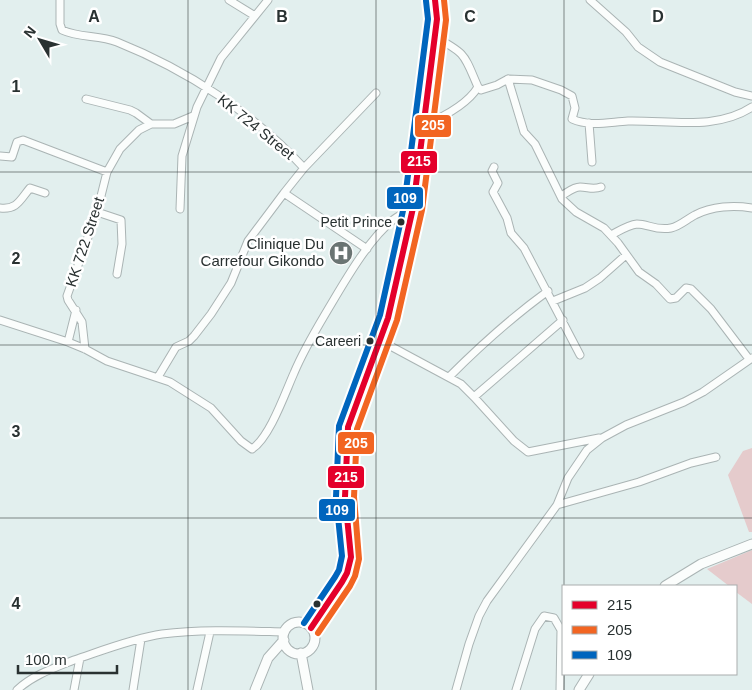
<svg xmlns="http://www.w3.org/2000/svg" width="752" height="690" font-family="Helvetica,sans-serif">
<rect width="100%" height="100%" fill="#e2efee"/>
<path fill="#e5cbcc" d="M752,448V532H749L728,475L743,451Z
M752,550V604L736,592V586H729L707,569Z"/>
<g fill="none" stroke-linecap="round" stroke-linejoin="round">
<g stroke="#aab4b4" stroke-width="9">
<path id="minor" d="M60,0V24L62,30C79,38 99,35 117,42C187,70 253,113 304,168
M229,0L255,16
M590,0L626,32L638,47L660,62L735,92L752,96
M435,37C467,54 464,55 478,87L481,90L497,85L508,79L524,132L535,144L562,199L576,212L604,228L618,243L639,272L656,284L670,299L676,298L686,288L691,289L711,309L749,359
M508,79L532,80L561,90L572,96L575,108L572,119C590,127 609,122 628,121C669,120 716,131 752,107
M86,99L130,110L136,113L151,124
M589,123L592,162
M424,125C443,117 467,105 478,87
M0,156L12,157L17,142L23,140L107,172
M494,167L492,171L498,183L493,192L507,218L511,233L524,248L580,355
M284,193L367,249
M561,196C567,193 573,187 580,187C588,187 593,190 601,187
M0,208C17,210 20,200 30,188L45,193
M180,209L182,156L197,107L221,58L268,0
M97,212L121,220L122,244L117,274
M611,235C619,231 628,225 637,224C648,224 656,231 671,228C680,226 687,219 695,215C712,206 734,205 752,208
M553,301L585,288L600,278L626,255
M0,320L68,342L85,349L107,361L170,382L211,408L241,441L252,449C270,437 285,393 294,373C304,349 317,328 330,306C346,279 369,239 393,220C399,215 407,212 413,208
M381,341L461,384L474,397L563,320
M68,342L76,310
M85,349L82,322L68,300L67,296L97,212L107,172L120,149L139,130L151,124H174L193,116
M158,377L176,347L189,341L194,336L211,314L231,283L248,241L284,193L304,168L376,93
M449,377C480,346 512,317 548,291
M474,397L514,441L528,452L599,438
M557,505L639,482L691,463L716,457
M17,690C33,675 54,668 74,660C101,651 134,638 162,634C202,629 244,631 285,632
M74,690L80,658
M133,690L141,639
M197,690L210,632
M456,690L469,644L479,616L487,601L557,505L568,478L587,450L602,438L626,425L684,402L703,392L752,358
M516,690L535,629L544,616L554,618L561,630L560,690"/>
</g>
<g stroke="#aab4b4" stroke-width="11">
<path id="major" d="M665,586L701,564L752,544
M283 638a16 16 0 1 1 32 0a16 16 0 1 1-32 0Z
M311,628L342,582L347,573L351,557L345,497L348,427L357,400L388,318L413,208L435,37L437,19L435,0
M301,653L308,690
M255,690L268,658L284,640
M579,690L589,674"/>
</g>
<use href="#minor" stroke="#fbfdfc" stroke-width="7"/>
<use href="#major" stroke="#fbfdfc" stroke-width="9"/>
<g stroke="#fff" stroke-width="10">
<path id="bus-1" d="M311,628L342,582L347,573L351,557L345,497L348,427L388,318L413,208L437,19L435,0"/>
</g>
<g stroke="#fff" stroke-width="10">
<path id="bus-2" d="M318,633L350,586L355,576L359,559L354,497L357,429L397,320L422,210L446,20L444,0"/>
</g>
<g stroke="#fff" stroke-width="10">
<path id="bus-3" d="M304,623L335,577L339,570L342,556L336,497L339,426L380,315L404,206L428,19L426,1"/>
</g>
<use href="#bus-1" stroke="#e4002b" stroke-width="6"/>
<use href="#bus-2" stroke="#f26522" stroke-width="6"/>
<use href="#bus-3" stroke="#0065bd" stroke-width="6"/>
</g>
<path fill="none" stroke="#293131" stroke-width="1" stroke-opacity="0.55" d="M188,0V690M376,0V690M564,0V586M0,172H752M0,345H752M0,518H752M564,674V690"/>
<defs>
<g id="hospital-disc" transform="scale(1.25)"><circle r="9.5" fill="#6a7473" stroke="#fff"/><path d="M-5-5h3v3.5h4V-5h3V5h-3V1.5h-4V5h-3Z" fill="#fff"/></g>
</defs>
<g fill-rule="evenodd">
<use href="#hospital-disc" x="341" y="253"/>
</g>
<g fill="#293131" stroke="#fff" stroke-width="2">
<circle cx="401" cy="222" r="4.5"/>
<circle cx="370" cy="341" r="4.5"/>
<circle cx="317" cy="604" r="4.5"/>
</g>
<g text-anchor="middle" stroke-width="5" stroke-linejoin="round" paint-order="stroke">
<g font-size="14" fill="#293131" stroke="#fff" text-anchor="end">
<text x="392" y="227">Petit Prince</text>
<text x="361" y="346">Careeri</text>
</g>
<g font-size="15" fill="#293131" stroke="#fff">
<text transform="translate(256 127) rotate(39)" y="5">KK 724 Street</text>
<text transform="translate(85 242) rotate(-72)" y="5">KK 722 Street</text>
</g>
<g font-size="15" fill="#293131" stroke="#fff" text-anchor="end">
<text x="324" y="249">Clinique Du<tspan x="324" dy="17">Carrefour Gikondo</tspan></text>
</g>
</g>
<g font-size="16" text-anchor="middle" font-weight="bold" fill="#293131" stroke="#fff" stroke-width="5" stroke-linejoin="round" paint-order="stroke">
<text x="94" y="22">A</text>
<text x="282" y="22">B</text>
<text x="470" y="22">C</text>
<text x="658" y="22">D</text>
<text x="16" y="92">1</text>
<text x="16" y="264">2</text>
<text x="16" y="437">3</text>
<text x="16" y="609">4</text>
</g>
<g stroke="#fff" stroke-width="2">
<rect x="414" y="114" width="38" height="24" rx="5" fill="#f26522"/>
<rect x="400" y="150" width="38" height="24" rx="5" fill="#e4002b"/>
<rect x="386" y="186" width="38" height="24" rx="5" fill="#0065bd"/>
<rect x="337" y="431" width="38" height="24" rx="5" fill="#f26522"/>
<rect x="327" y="465" width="38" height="24" rx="5" fill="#e4002b"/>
<rect x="318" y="498" width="38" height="24" rx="5" fill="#0065bd"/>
</g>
<g font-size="14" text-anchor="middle" font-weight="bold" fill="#fff">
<text x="433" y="130">205</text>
<text x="419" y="166">215</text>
<text x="405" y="203">109</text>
<text x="356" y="448">205</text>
<text x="346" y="482">215</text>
<text x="337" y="515">109</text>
</g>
<rect x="562" y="585" width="175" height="90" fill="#ffffff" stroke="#a9adad"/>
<rect x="572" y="601" width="25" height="8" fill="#e4002b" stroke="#a9adad"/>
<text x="607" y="610" font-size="15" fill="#293131">215</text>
<rect x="572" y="626" width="25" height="8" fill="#f26522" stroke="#a9adad"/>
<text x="607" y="635" font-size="15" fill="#293131">205</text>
<rect x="572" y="651" width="25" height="8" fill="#0065bd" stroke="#a9adad"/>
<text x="607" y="660" font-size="15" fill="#293131">109</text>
<g transform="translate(40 40) rotate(308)" stroke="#ffffff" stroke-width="4" paint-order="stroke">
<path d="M0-4L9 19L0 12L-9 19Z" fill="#293131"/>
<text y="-8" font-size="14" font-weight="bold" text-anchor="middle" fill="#293131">N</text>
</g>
<path d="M18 665v8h99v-8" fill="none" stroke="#293131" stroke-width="2.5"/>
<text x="25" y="665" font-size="15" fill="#293131" stroke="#ffffff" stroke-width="4" paint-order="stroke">100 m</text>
</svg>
